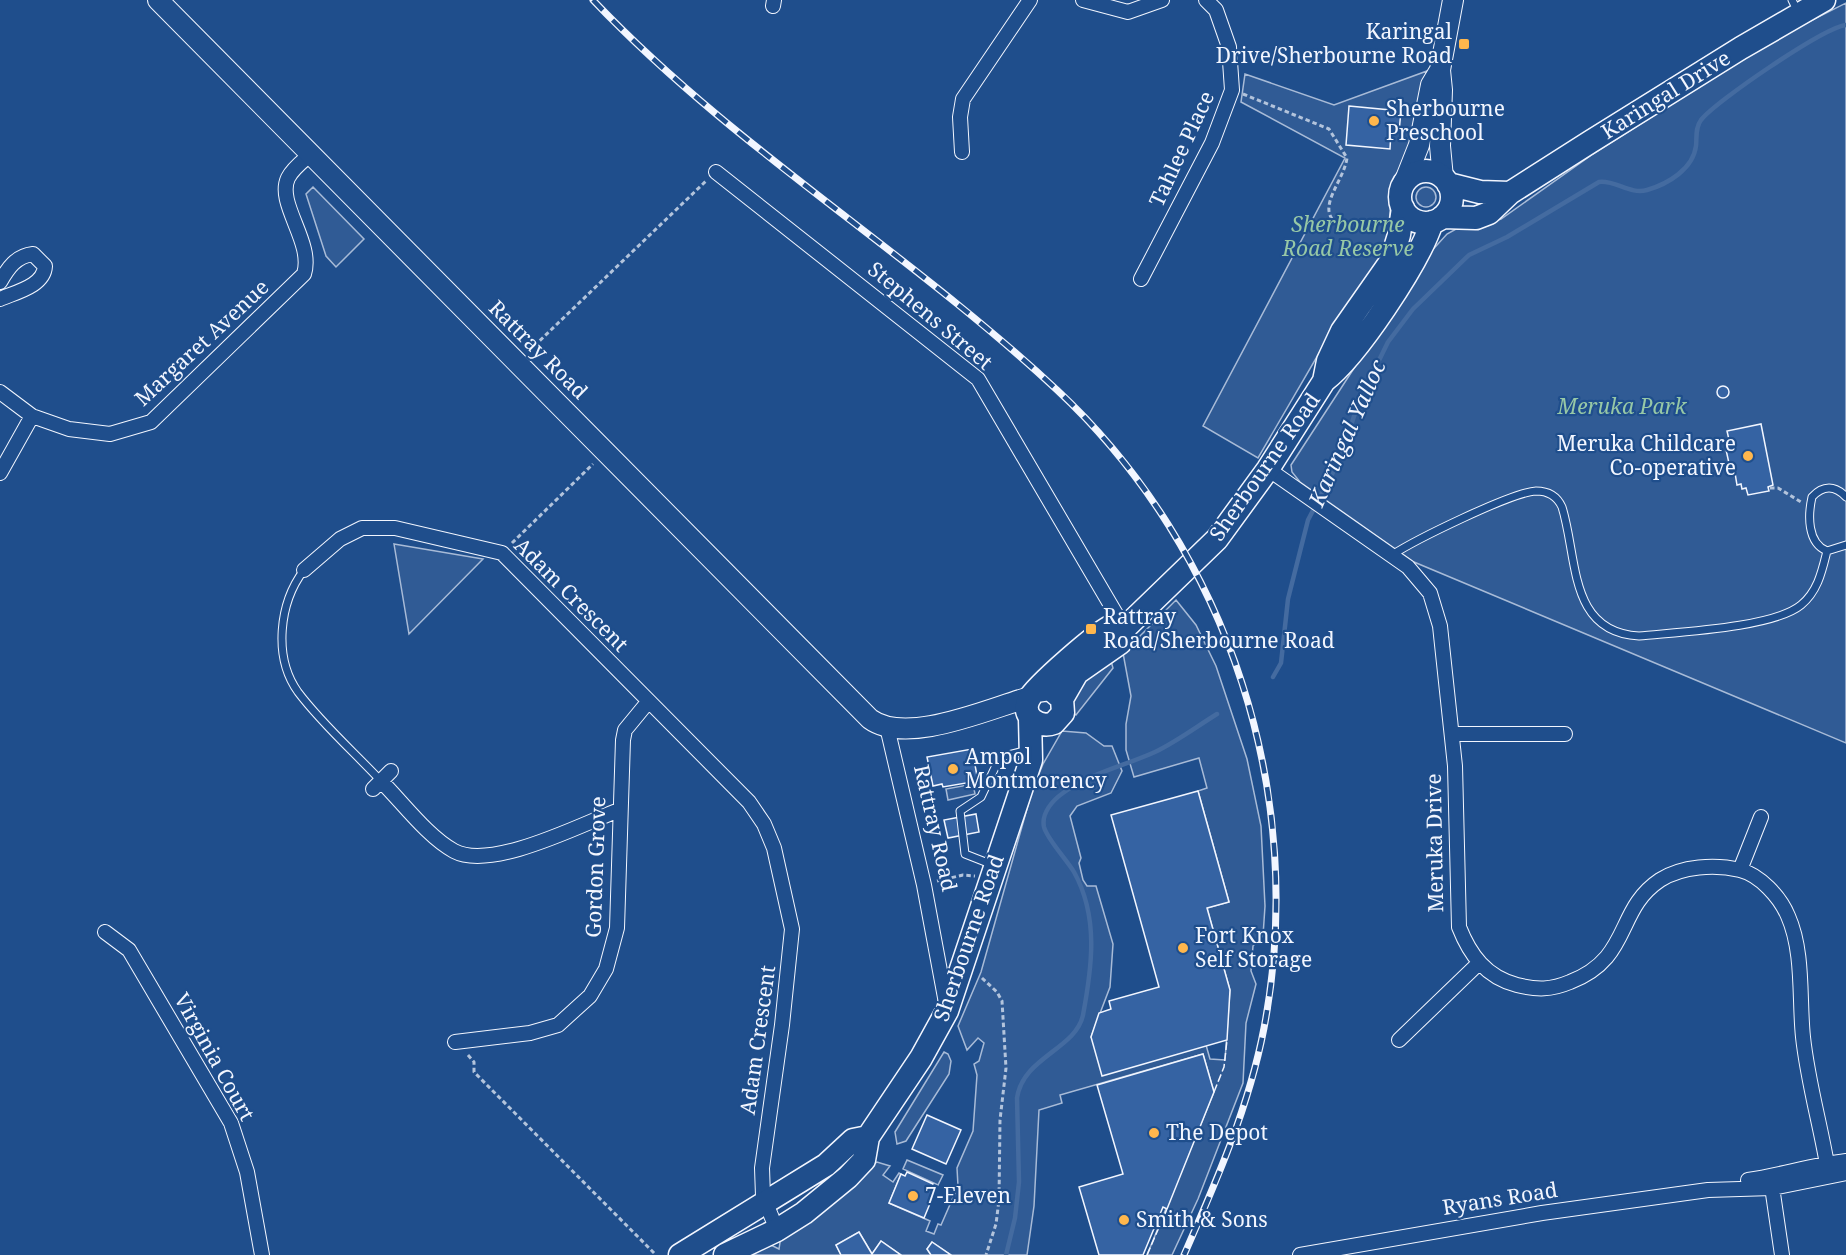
<svg xmlns="http://www.w3.org/2000/svg" width="1846" height="1255" font-family="'Noto Serif',serif">
<rect width="100%" height="100%" fill="#1f4e8c"/>
<path fill="#305b95" stroke="#a8bbd7" stroke-width="1.5" d="M1846,3V743L1414,562L1300,482L1292,472L1291,465L1427,256L1447,234L1456,229L1473,228L1501,219L1593,154L1769,42Z
M1427,71L1419,118L1406,162L1392,190L1387,247L1329,336L1258,458L1203,426L1345,158L1241,102L1245,74L1334,105Z
M1416 197a10 10 0 1 1 20 0a10 10 0 1 1-20 0Z
M313,187L364,239L336,267L326,256L306,194Z
M394,544L483,559L409,634Z
M1176,600L1196,625L1216,666L1247,759L1261,826L1265,906L1263,936L1253,946L1251,971L1256,984L1246,1023L1243,1083L1198,1199L1172,1255H1147L1214,1092L1203,1054L1060,1095L1062,1103L1039,1110L1034,1206L1027,1255H951L932,1242L927,1249L931,1255H901L881,1241L872,1254L859,1232L836,1245L841,1255H743L767,1243L779,1249L781,1236L877,1162L890,1166L883,1175L893,1182L899,1173L901,1174L889,1203L930,1221L926,1231L934,1234L938,1224L941,1225L958,1186L957,1168L973,1131L977,1075L974,1064L979,1061L984,1043L978,1038L967,1050L958,1026L981,972L1032,791L1043,764L1062,731L1086,733L1104,746H1112L1122,771L1111,793L1077,806L1070,816L1081,858L1079,863L1083,880L1087,886H1096L1113,944L1110,987L1091,1037L1206,1045L1210,1059L1225,1060L1230,990L1207,908L1229,902L1198,791L1207,788L1199,758L1134,777L1126,750V724L1131,696L1123,653Z
M1111,661L1113,668L1076,715L1072,712L1073,701L1082,680Z
M973,784L975,794L948,800L946,789Z
M944,1052L948,1054L951,1061L949,1074L906,1141L897,1144L895,1132Z
M907,1160L943,1175L938,1185L903,1169Z"/>
<g fill="none" stroke-linecap="round" stroke-linejoin="round">
<path stroke="#446ba0" stroke-width="4.5" d="M1273,677L1281,663L1288,599L1308,520L1340,459L1359,401L1388,342L1413,309L1469,255L1507,237L1599,182C1616,180 1630,195 1647,190C1668,184 1693,169 1696,146C1697,137 1695,128 1701,120C1716,101 1823,28 1846,25
M1006,1255L1015,1218L1019,1182L1017,1098C1023,1057 1076,1049 1083,1015C1092,967 1099,917 1074,872C1067,860 1047,839 1044,827C1041,813 1053,800 1063,793C1091,773 1124,766 1155,752C1176,742 1196,727 1217,714"/>
</g>
<path fill="#3563a3" stroke="#f2f6ff" stroke-width="1.5" d="M1349,106L1401,111L1399,132L1391,131L1390,149L1346,145Z
M1717 392a6 6 0 1 1 12 0a6 6 0 1 1-12 0Z
M1761,424L1773,485L1768,487L1769,491L1748,495L1746,488L1742,489L1741,484L1737,485L1734,467L1730,468L1725,445L1730,444L1727,431Z
M972,749L978,781L943,787L942,784L933,786L927,757Z
M1198,791L1229,902L1207,908L1230,990L1227,1040L1102,1076L1091,1037L1099,1013L1111,1009L1109,1001L1159,987L1111,815Z
M976,814L979,832L948,838L944,820Z
M1203,1054L1214,1092L1167,1209L1163,1207L1143,1255H1099L1079,1187L1123,1174L1097,1085Z
M927,1115L961,1130L946,1164L912,1149Z
M907,1172L933,1184L932,1187L936,1189L924,1218L889,1203L901,1174L905,1176Z
M859,1232L872,1254L881,1241L901,1255H841L836,1245Z
M932,1242L951,1255H931L927,1249Z"/>
<g fill="none" stroke-linecap="round" stroke-linejoin="round">
<g stroke="#f2f6ff" stroke-width="9">
<path id="lane" d="M1792,0L1798,12
M1846,497C1835,485 1823,485 1812,497C1808,515 1807,543 1827,551L1846,545
M1392,555C1415,540 1512,492 1536,491C1548,491 1557,496 1562,507C1578,558 1568,632 1639,636C1677,632 1773,628 1801,605C1818,591 1822,571 1827,551
M304,570C279,603 273,657 298,692C322,724 354,752 381,781
M993,865L965,854L960,811L981,797L1000,757L1028,750"/>
</g>
<g stroke="#f2f6ff" stroke-width="16">
<path id="street" d="M1083,0L1128,12L1162,0
M773,6L774,0
M962,152L960,117L963,99L1030,0
M716,172L978,379L1116,614L1126,627
M1141,279L1212,143L1232,90L1229,47L1216,10L1206,0
M0,282C8,268 16,256 33,254L45,266C44,286 16,292 0,299
M0,392L32,416L69,429L110,434L151,422L304,274C314,242 276,204 288,178C293,168 303,161 311,154
M1268,469L1408,567L1430,593L1440,626L1455,766L1459,927C1470,955 1486,977 1517,985C1537,990 1551,990 1570,982C1632,958 1615,910 1660,880C1682,866 1715,864 1740,870C1760,875 1780,897 1788,916C1804,952 1799,999 1803,1037C1808,1084 1822,1130 1829,1176
M0,473L32,416
M304,570L340,539L362,528H395L502,553L749,802L764,824L774,848L792,929L782,1025L762,1168L763,1196L777,1230
M887,727L924,885L946,1003
M1452,734H1565
M381,781C402,802 428,837 454,851C491,871 580,825 619,810
M373,789L391,771
M1740,870L1761,817
M105,932L129,950L231,1123L247,1172L262,1255
M1399,1040L1479,963
M455,1042L530,1033L558,1025L590,996L606,969L617,928L623,740L625,730L648,702
M1748,1180C1781,1175 1813,1165 1846,1161
M1771,1180L1782,1255
M1300,1255L1542,1213L1708,1190L1772,1188L1846,1173"/>
</g>
<g stroke="#f2f6ff" stroke-width="22">
<path id="secondary" d="M158,0L870,719C907,746 990,708 1030,697
M1440,70L1442,90L1440,146L1443,178
M1404,183L1419,145L1431,85L1440,70L1453,0"/>
</g>
<g stroke="#f2f6ff" stroke-width="25">
<path id="primary" d="M1400 197a26 26 0 1 1 52 0a26 26 0 1 1-52 0Z
M1448,184L1480,192L1510,193
M1442,217L1476,218L1489,213L1510,193L1590,142L1741,48L1824,0
M1324,381L1328,361L1342,331L1391,261L1399,235L1403,208
M1036,691L1050,689L1062,699L1063,713L1054,723C1039,729 1020,716 1029,699C1036,686 1099,631 1112,626C1117,625 1121,626 1126,627
M1062,699L1077,673L1120,643L1126,627L1217,539L1268,469L1324,381C1357,356 1419,262 1432,222
M680,1255L826,1165L853,1140L868,1137
M725,1255L777,1230L804,1213L848,1177L864,1160L868,1137L921,1058L947,1011L1031,760L1030,718"/>
</g>
<path stroke="#b3c4dc" stroke-width="3" stroke-dasharray="4.5 3" stroke-linecap="butt" d="M1243,94L1329,129L1347,158C1344,181 1316,207 1336,223
M529,351L706,181
M1770,488H1778L1801,502
M512,543L593,464
M937,881L963,875L975,876
M982,978L997,992L1002,1001L1006,1068L1000,1120L999,1200L996,1224L986,1255
M468,1055L474,1062V1072L656,1255"/>
<use href="#lane" stroke="#1f4e8c" stroke-width="7"/>
<use href="#street" stroke="#1f4e8c" stroke-width="14"/>
<use href="#secondary" stroke="#1f4e8c" stroke-width="20"/>
<use href="#primary" stroke="#1f4e8c" stroke-width="22"/>
<g stroke="#f2f6ff" stroke-width="7">
<path id="rail" d="M593,0C733,147 909,252 1057,390C1230,551 1308,797 1264,1028C1249,1107 1216,1182 1184,1255"/>
</g>
<use href="#rail" stroke="#1f4e8c" stroke-width="4.5" stroke-dasharray="14" stroke-linecap="butt"/>
<path stroke="#f2f6ff" stroke-width="1.5" stroke-dasharray="8 3" stroke-linecap="butt" d="M1214,1092L1224,1067L1227,1040
M1147,1255L1167,1209"/>
</g>
<g fill="#ffb74d" stroke="#1f4e8c" stroke-width="2">
<rect x="1458" y="38" width="12" height="12" rx="3"/>
<circle cx="1374" cy="121" r="6"/>
<circle cx="1748" cy="456" r="6"/>
<rect x="1085" y="623" width="12" height="12" rx="3"/>
<circle cx="953" cy="769" r="6"/>
<circle cx="1183" cy="948" r="6"/>
<circle cx="1154" cy="1133" r="6"/>
<circle cx="913" cy="1196" r="6"/>
<circle cx="1124" cy="1220" r="6"/>
</g>
<g text-anchor="middle" stroke-width="4.5" stroke-linejoin="round" paint-order="stroke">
<g font-size="21" fill="#f2f6ff" stroke="#1f4e8c" text-anchor="start">
<text x="1452" y="39" text-anchor="end">Karingal<tspan x="1452" dy="24">Drive/Sherbourne Road</tspan></text>
<text x="1386" y="116">Sherbourne<tspan x="1386" dy="24">Preschool</tspan></text>
<text x="1736" y="451" text-anchor="end">Meruka Childcare<tspan x="1736" dy="24">Co-operative</tspan></text>
<text x="1103" y="624">Rattray<tspan x="1103" dy="24">Road/Sherbourne Road</tspan></text>
<text x="965" y="764">Ampol<tspan x="965" dy="24">Montmorency</tspan></text>
<text x="1195" y="943">Fort Knox<tspan x="1195" dy="24">Self Storage</tspan></text>
<text x="1166" y="1140">The Depot</text>
<text x="925" y="1203">7-Eleven</text>
<text x="1136" y="1227">Smith &amp; Sons</text>
</g>
<g font-size="21" fill="#f2f6ff" stroke="#1f4e8c">
<text transform="translate(1666 95) rotate(-32)" y="7">Karingal Drive</text>
<text transform="translate(1182 149) rotate(-65)" y="7">Tahlee Place</text>
<text transform="translate(930 316) rotate(40)" y="7">Stephens Street</text>
<text transform="translate(202 343) rotate(-43)" y="7">Margaret Avenue</text>
<text transform="translate(538 350) rotate(45)" y="7">Rattray Road</text>
<text transform="translate(1265 467) rotate(-55)" y="7">Sherbourne Road</text>
<text transform="translate(571 595) rotate(45)" y="7">Adam Crescent</text>
<text transform="translate(935 828) rotate(77)" y="7">Rattray Road</text>
<text transform="translate(1435 843) rotate(-91)" y="7">Meruka Drive</text>
<text transform="translate(596 867) rotate(-88)" y="7">Gordon Grove</text>
<text transform="translate(969 938) rotate(-71)" y="7">Sherbourne Road</text>
<text transform="translate(758 1040) rotate(-82)" y="7">Adam Crescent</text>
<text transform="translate(214 1057) rotate(61)" y="7">Virginia Court</text>
<text transform="translate(1500 1199) rotate(-9)" y="7">Ryans Road</text>
</g>
<g font-size="21" font-style="italic" fill="#97c8a6" stroke="#1f4e8c">
<text x="1348" y="232">Sherbourne<tspan x="1348" dy="24">Road Reserve</tspan></text>
<text x="1622" y="414">Meruka Park</text>
</g>
<g font-size="22" font-style="italic" fill="#f2f6ff" stroke="#1f4e8c">
<text transform="translate(1347 433) rotate(-66)" y="8">Karingal Yalloc</text>
</g>
</g>
</svg>
